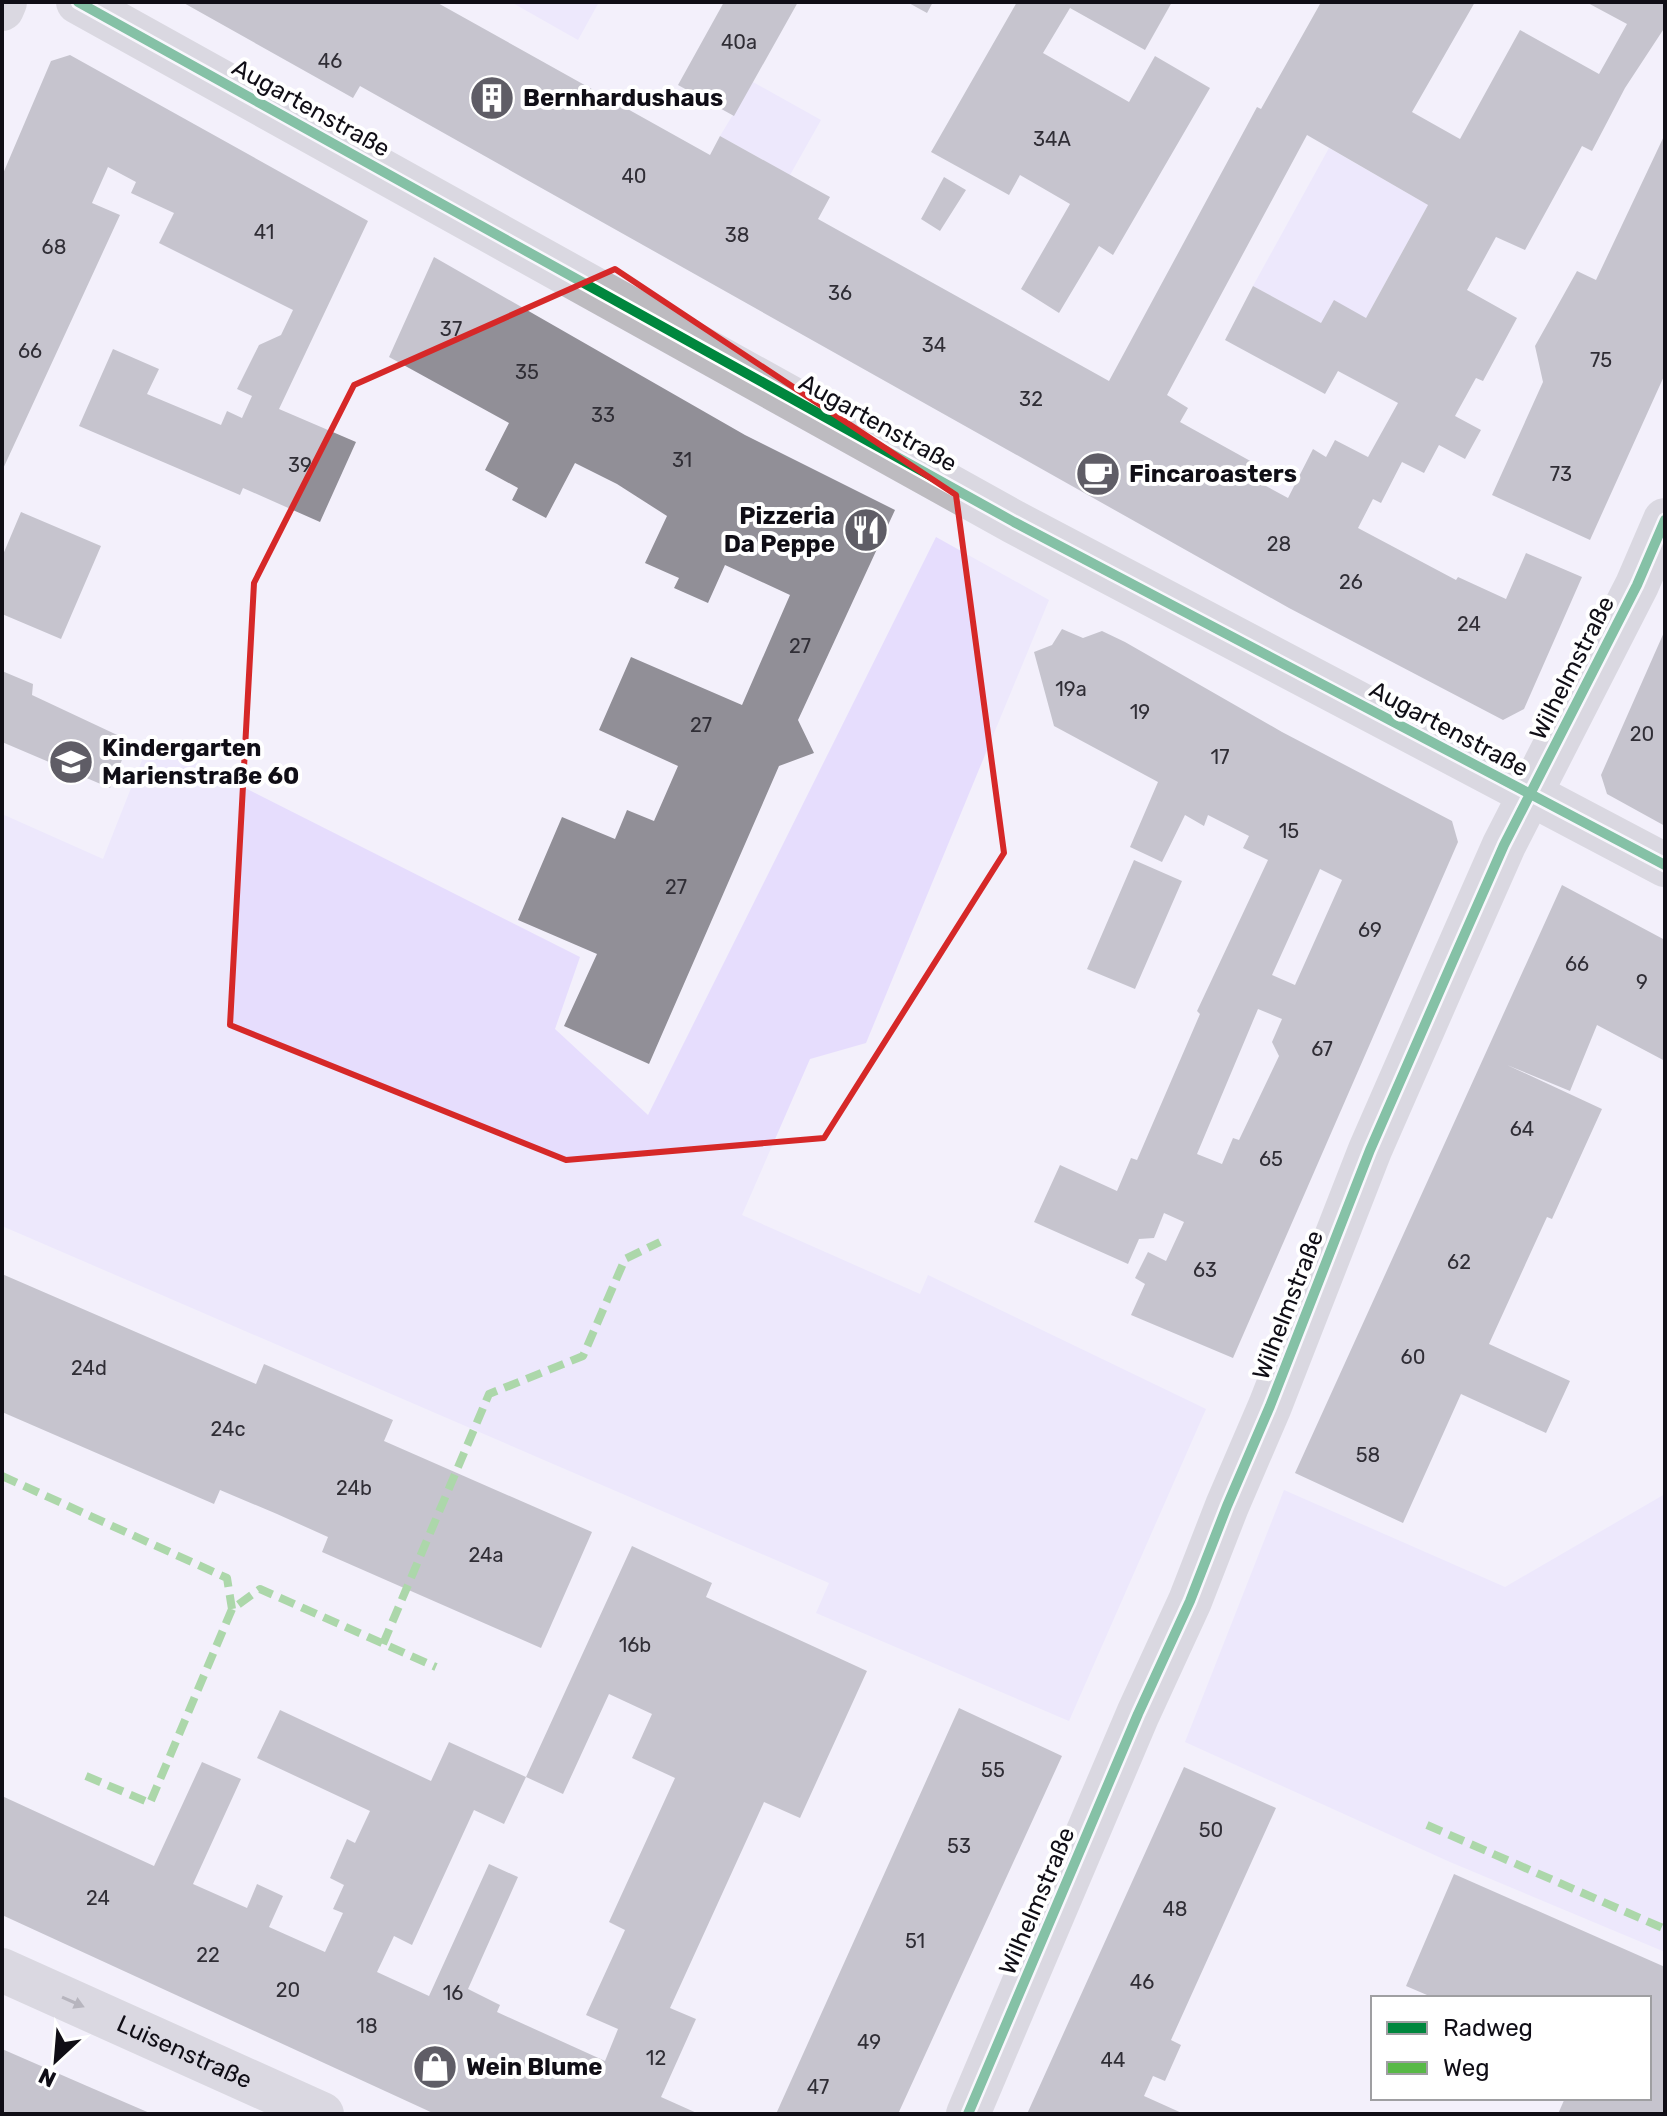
<svg xmlns="http://www.w3.org/2000/svg" width="1667" height="2116" font-family="Rubik,sans-serif">
<rect width="100%" height="100%" fill="#f3f0fb"/>
<path fill="#e6ddfd" d="M511,2H599L578,40Z
M753,82L821,120L790,175L720,136Z
M1329,148L1428,205L1366,318L1321,323L1253,286Z
M936,537L1049,600L866,1043L810,1059L742,1215L920,1294L928,1275L1206,1409L1069,1721L816,1613L829,1583L2,1226V814L103,859L150,740L580,957L555,1029L648,1115Z
M1284,1490L1505,1587L1665,1494V1952L1450,1862L1185,1742Z"/>
<path fill="#918f97" fill-rule="evenodd" d="M182,2H436L710,155L720,136L830,197L818,219L1109,381L1257,107L1261,109L1320,4L1316,2H1475L1412,112L1460,139L1520,30L1599,74L1627,24L1586,2H1665V27L1625,88L1592,151L1582,146L1525,250L1496,237L1467,290L1517,318L1483,381L1476,378L1455,416L1481,430L1465,459L1439,445L1424,473L1402,462L1381,503L1373,499L1358,528L1456,580L1458,577L1506,599L1526,553L1582,577L1524,709L1503,720L1289,608L360,86L353,98ZM1307,135L1428,205L1366,318L1334,300L1321,323L1253,286L1225,340L1325,394L1338,371L1398,403L1368,457L1335,440L1326,457L1313,449L1288,498L1266,486L1272,473L1180,422L1188,408L1167,395Z
M724,2H798L734,116L678,85Z
M907,2H933L927,13Z
M1017,2H1172L1145,50L1070,8L1043,53L1129,102L1155,56L1210,88L1113,255L1099,246L1059,313L1021,289L1070,204L1020,175L1009,195L931,152Z
M70,55L368,221L279,409L356,442L320,522L243,488L240,495L79,426L113,349L159,369L147,394L221,425L227,411L242,418L252,396L237,389L259,345L281,335L293,310L159,243L174,213L131,193L136,182L108,167L92,203L120,215L2,471V176L51,61Z
M1665,134V374L1590,540L1492,495L1543,382L1535,346L1577,271L1596,280Z
M944,177L966,190L940,231L921,219Z
M434,257L745,435L895,510L798,720L814,753L779,766L649,1064L564,1026L597,954L518,920L562,817L615,839L627,810L654,821L678,766L599,730L631,657L742,705L790,595L725,565L708,603L674,588L679,578L645,563L667,516L617,484L575,463L546,518L512,500L518,488L485,470L509,423L389,357Z
M21,512L101,546L61,639L2,614V557Z
M1062,629L1083,638L1102,631L1125,642L1282,732L1452,821L1458,842L1233,1358L1131,1315L1145,1284L1135,1278L1148,1252L1166,1261L1184,1222L1164,1213L1154,1238L1139,1239L1128,1264L1034,1222L1060,1165L1117,1191L1131,1158L1137,1160L1200,1014L1197,1011L1268,860L1243,848L1249,836L1208,815L1204,826L1185,815L1162,862L1130,847L1158,782L1054,726L1034,652L1052,645ZM1320,869L1342,880L1295,985L1272,975ZM1258,1009L1282,1019L1272,1042L1279,1056L1239,1140L1233,1138L1222,1164L1197,1154Z
M1665,630V826L1607,794L1601,775Z
M2,671L33,684L32,695L130,741L110,788L2,742Z
M1134,860L1182,881L1135,989L1087,969Z
M1562,885L1665,940V1061L1597,1025L1570,1091L1507,1065L1602,1109L1552,1219L1547,1217L1489,1344L1570,1381L1546,1433L1461,1394L1403,1523L1295,1473Z
M2,1274L256,1384L264,1364L393,1420L384,1441L592,1532L541,1648L322,1552L328,1537L277,1514L220,1490L214,1504L2,1412Z
M632,1546L712,1583L706,1597L867,1671L800,1818L764,1802L670,2008L696,2019L661,2097L699,2114H435L2,1915V1796L154,1866L202,1762L241,1779L193,1884L247,1908L257,1884L283,1896L269,1927L325,1952L343,1913L333,1909L344,1885L330,1878L347,1839L355,1843L370,1811L257,1758L280,1710L431,1781L449,1742L526,1777ZM609,1694L652,1714L632,1758L675,1778L609,1922L625,1930L586,2015L618,2029L605,2061L497,2012L500,2005L468,1989L518,1877L489,1864L429,1996L377,1972L394,1936L412,1945L474,1810L504,1824L526,1777L563,1794Z
M959,1708L1062,1756L898,2114H776Z
M1184,1767L1276,1808L1171,2040L1181,2045L1165,2081L1153,2076L1144,2096L1184,2114H1027Z
M1454,1874L1665,1967V2114H1558L1565,2098L1574,2100L1575,2098H1649V1998H1434L1406,1986Z
M2,2049L87,2086L152,2114H2Z"/>
<g fill="none" stroke-linecap="round" stroke-linejoin="round">
<g stroke="#bdbbc0" stroke-width="44">
<path d="M78,2L1014,522L1665,865"/>
<path d="M2,9L5,2"/>
<path id="s1" d="M2,1970L322,2114"/>
<path d="M968,2114L1138,1714L1190,1601L1227,1506L1270,1406L1370,1150L1451,965L1504,845L1637,585L1665,520"/>
</g>
<path stroke="#58b947" stroke-width="8" stroke-dasharray="16 8" stroke-linecap="butt" d="M2,1476L227,1578L232,1609
M383,1644L489,1394L583,1356L625,1259L660,1242
M86,1776L150,1803L232,1609L260,1589L436,1667
M1427,1825L1665,1929"/>
<g stroke="#fff" stroke-width="15">
<path id="cycleway" d="M78,2L1014,522L1665,865
M968,2114L1138,1714L1190,1601L1227,1506L1270,1406L1370,1150L1451,965L1504,845L1637,585L1665,520"/>
</g>
<use href="#cycleway" stroke="#00873e" stroke-width="10"/>
</g>
<defs><path id="oneway-solid" d="M-6-.8H1V-3.2L6.5 0L1 3.2V.8H-6Z" transform="scale(2)"/></defs>
<use fill="#6f6d74" href="#oneway-solid" transform="translate(73 2002) rotate(24)"/>
<path d="M0 0H1667V2116H0ZM615,269L956,495L1004,853L824,1138L566,1160L230,1025L254,583L354,385Z" fill="#f3f0fb" fill-opacity=".55" fill-rule="evenodd"/>
<path fill="none" stroke="#d62828" stroke-width="6" stroke-linejoin="round" d="M615,269L956,495L1004,853L824,1138L566,1160L230,1025L254,583L354,385Z"/>
<defs>
<g id="building-disc" transform="scale(2.3)"><circle r="9.5" fill="#5f5d66" stroke="#fff"/><path d="M-4-6H4V6H1V3H-1V6H-4ZM-2.5-4.3h1.7v1.8h-1.7ZM.8-4.3h1.7v1.8H.8ZM-2.5-1h1.7V.8h-1.7ZM.8-1h1.7V.8H.8Z" fill="#fff"/></g>
<g id="cafe-disc" transform="scale(2.3)"><circle r="9.5" fill="#5f5d66" stroke="#fff"/><path d="M-5.5-4.5H6V0H3Q3 3.5 0 3.5H-2.5Q-5.5 3.5-5.5 0ZM3-3.2v2h1.7v-2ZM-6 4.5H4V6H-6Z" fill="#fff"/></g>
<g id="restaurant-disc" transform="scale(2.3)"><circle r="9.5" fill="#5f5d66" stroke="#fff"/><path d="M-5-6h1v4h1v-4h1v4h1v-4h1v5L-1.5 .5V6h-2V.5L-5-1ZM5-6V6H3V1.5H1.5Q1.5-4 5-6Z" fill="#fff"/></g>
<g id="school-disc" transform="scale(2.3)"><circle r="9.5" fill="#5f5d66" stroke="#fff"/><path d="M0-5L7-2L0 1L-7-2ZM-4 1L0 2.5L4 1V4Q0 6-4 4Z" fill="#fff"/></g>
<g id="shop-disc" transform="scale(2.3)"><circle r="9.5" fill="#5f5d66" stroke="#fff"/><path d="M-5-2.5h2.3a2.7 3.5 0 0 1 5.4 0H5L5.5 6h-11ZM-1.5-2.5h3a1.5 2.3 0 0 0-3 0Z" fill="#fff"/></g>
</defs>
<g fill-rule="evenodd">
<use href="#building-disc" x="492" y="98"/>
<use href="#cafe-disc" x="1098" y="474"/>
<use href="#restaurant-disc" x="866" y="530"/>
<use href="#school-disc" x="71" y="762"/>
<use href="#shop-disc" x="435" y="2067"/>
</g>
<g text-anchor="middle" stroke-width="8" stroke-linejoin="round" paint-order="stroke">
<g font-size="20" fill="#302e36">
<text x="739" y="49">40a</text>
<text x="330" y="68">46</text>
<text x="1052" y="146">34A</text>
<text x="634" y="183">40</text>
<text x="264" y="239">41</text>
<text x="737" y="242">38</text>
<text x="54" y="254">68</text>
<text x="840" y="300">36</text>
<text x="451" y="336">37</text>
<text x="934" y="352">34</text>
<text x="30" y="358">66</text>
<text x="1601" y="367">75</text>
<text x="527" y="379">35</text>
<text x="1031" y="406">32</text>
<text x="603" y="422">33</text>
<text x="682" y="467">31</text>
<text x="300" y="472">39</text>
<text x="1561" y="481">73</text>
<text x="1279" y="551">28</text>
<text x="1351" y="589">26</text>
<text x="1469" y="631">24</text>
<text x="800" y="653">27</text>
<text x="1071" y="696">19a</text>
<text x="1140" y="719">19</text>
<text x="701" y="732">27</text>
<text x="1642" y="741">20</text>
<text x="1220" y="764">17</text>
<text x="1289" y="838">15</text>
<text x="676" y="894">27</text>
<text x="1370" y="937">69</text>
<text x="1577" y="971">66</text>
<text x="1642" y="989">9</text>
<text x="1322" y="1056">67</text>
<text x="1522" y="1136">64</text>
<text x="1271" y="1166">65</text>
<text x="1459" y="1269">62</text>
<text x="1205" y="1277">63</text>
<text x="1413" y="1364">60</text>
<text x="89" y="1375">24d</text>
<text x="228" y="1436">24c</text>
<text x="1368" y="1462">58</text>
<text x="354" y="1495">24b</text>
<text x="486" y="1562">24a</text>
<text x="635" y="1652">16b</text>
<text x="993" y="1777">55</text>
<text x="1211" y="1837">50</text>
<text x="959" y="1853">53</text>
<text x="98" y="1905">24</text>
<text x="1175" y="1916">48</text>
<text x="915" y="1948">51</text>
<text x="208" y="1962">22</text>
<text x="1142" y="1989">46</text>
<text x="288" y="1997">20</text>
<text x="453" y="2000">16</text>
<text x="367" y="2033">18</text>
<text x="869" y="2049">49</text>
<text x="656" y="2065">12</text>
<text x="1113" y="2067">44</text>
<text x="818" y="2094">47</text>
</g>
<g font-size="24" font-weight="bold" fill="#100e16" stroke="#fff" text-anchor="start">
<text x="523" y="106">Bernhardushaus</text>
<text x="1129" y="482">Fincaroasters</text>
<text x="835" y="524" text-anchor="end">Pizzeria<tspan x="835" dy="28">Da Peppe</tspan></text>
<text x="102" y="756">Kindergarten<tspan x="102" dy="28">Marienstraße 60</tspan></text>
<text x="466" y="2075">Wein Blume</text>
</g>
<g font-size="24" fill="#100e16" stroke="#fff">
<text transform="translate(311 108) rotate(29)" y="8">Augartenstraße</text>
<text transform="translate(878 423) rotate(29)" y="8">Augartenstraße</text>
<text transform="translate(1572 668) rotate(-63)" y="8">Wilhelmstraße</text>
<text transform="translate(1449 729) rotate(28)" y="8">Augartenstraße</text>
<text transform="translate(1288 1305) rotate(-69)" y="8">Wilhelmstraße</text>
<text transform="translate(1037 1901) rotate(-67)" y="8">Wilhelmstraße</text>
<text dy="8" stroke="none"><textPath href="#s1" startOffset="200">Luisenstraße</textPath></text>
</g>
</g>
<rect width="1667" height="2116" fill="none" stroke="#100e16" stroke-width="8"/>
<rect x="1371" y="1996" width="280" height="104" fill="#ffffff" stroke="#9f9fa2" stroke-width="2"/>
<rect x="1387" y="2022" width="40" height="12" fill="#00873e" stroke="#9f9fa2" stroke-width="2"/>
<text x="1443" y="2036" font-size="24" fill="#100e16">Radweg</text>
<rect x="1387" y="2062" width="40" height="12" fill="#58b947" stroke="#9f9fa2" stroke-width="2"/>
<text x="1443" y="2076" font-size="24" fill="#100e16">Weg</text>
<g transform="translate(56 2060) rotate(206)" stroke="#ffffff" stroke-width="6" paint-order="stroke">
<path d="M0-6L14 30L0 20L-14 30Z" fill="#100e16"/>
<text y="-12" font-size="22" font-weight="bold" text-anchor="middle" fill="#100e16">N</text>
</g>
</svg>
